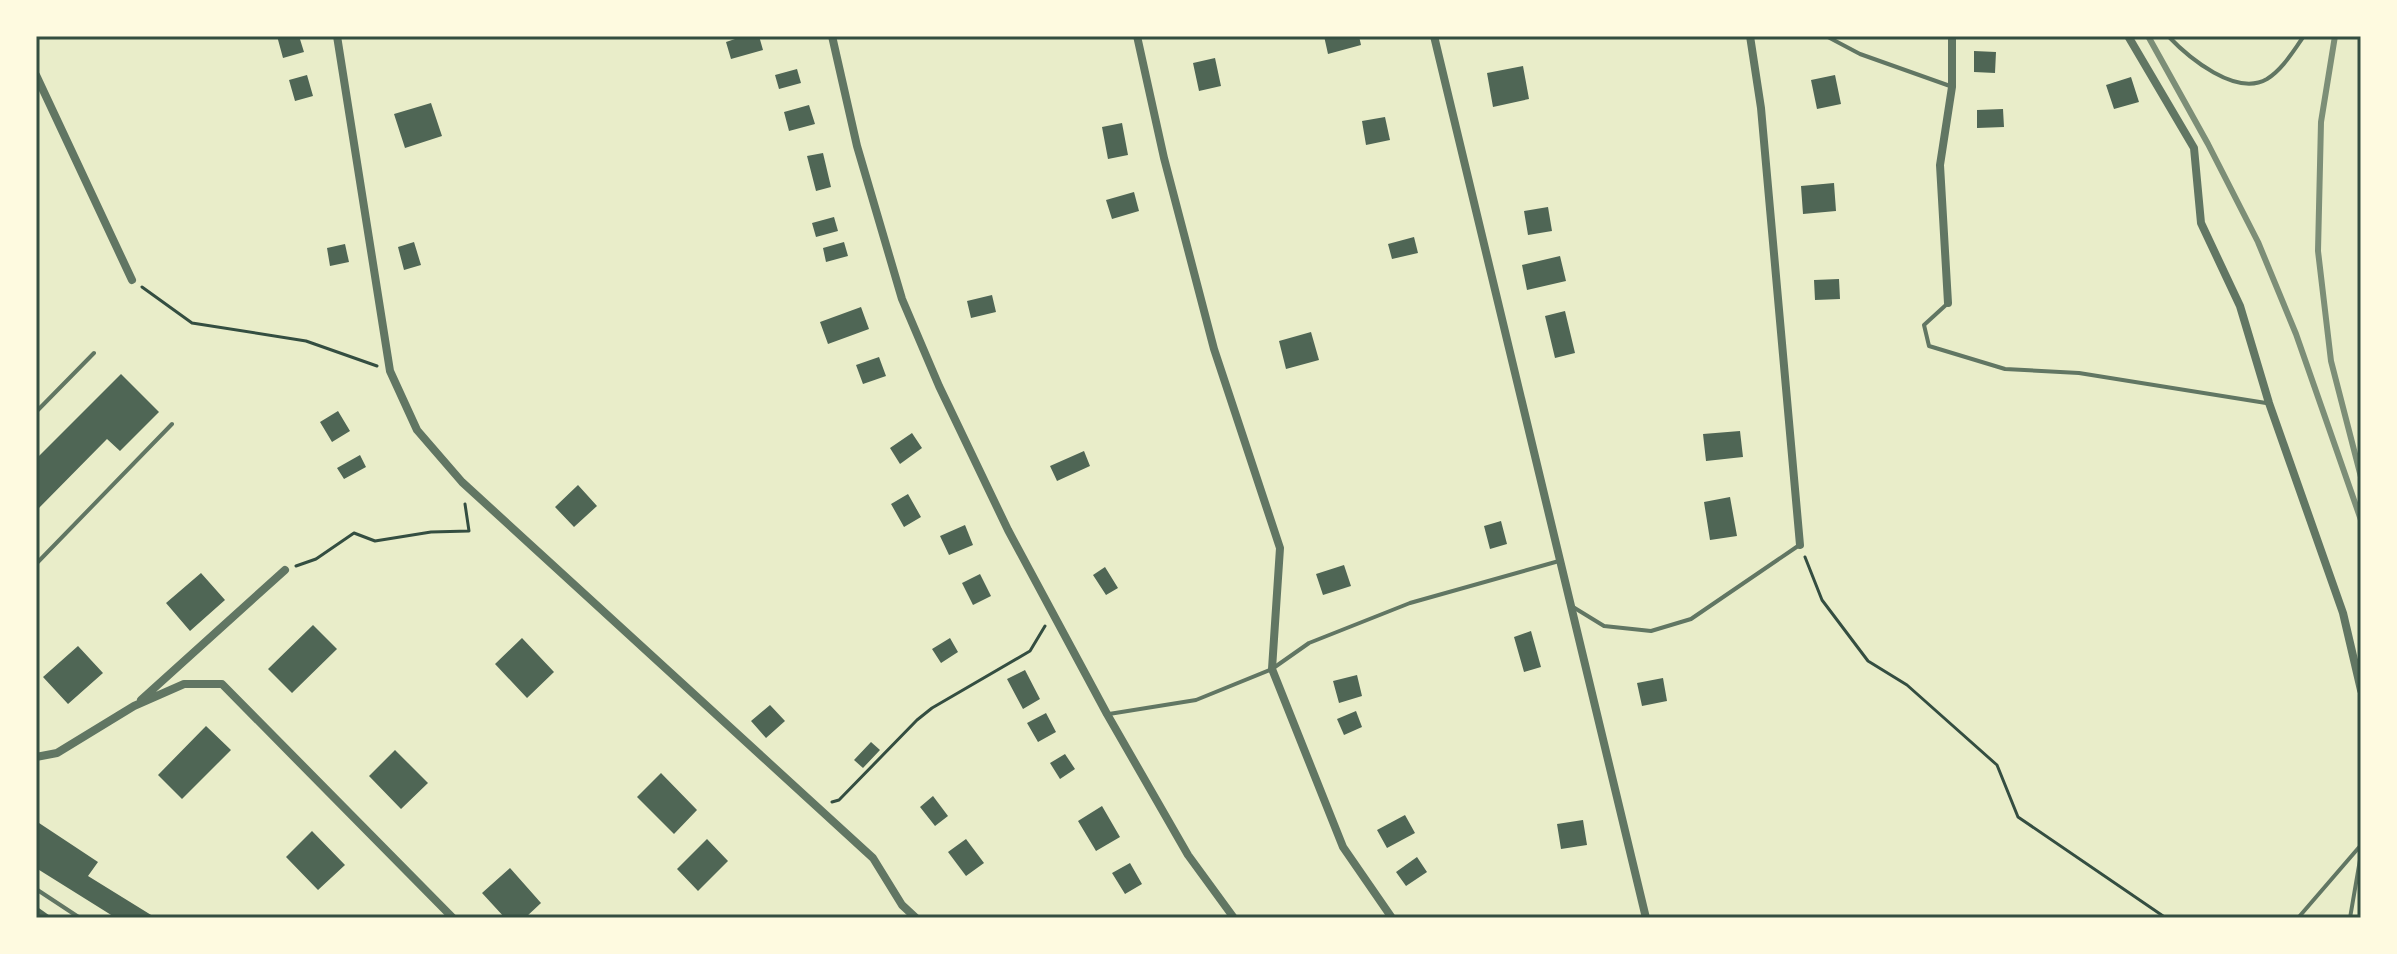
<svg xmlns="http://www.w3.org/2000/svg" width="2397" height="954" font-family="Literata,serif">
<rect width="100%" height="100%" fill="#e9edc9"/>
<path fill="#4f6655" d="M277,36H299L304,52L283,58Z
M744,36H759L763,50L731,59L726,42Z
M1324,36H1359L1361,45L1328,54Z
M1974,51L1996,52L1995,73L1974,72Z
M1215,58L1221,86L1199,91L1193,63Z
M1523,66L1529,99L1493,107L1487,73Z
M797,69L801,83L779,89L775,75Z
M307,75L313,96L295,101L289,80Z
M1835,75L1841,104L1817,109L1811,80Z
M2131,77L2139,102L2114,109L2106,85Z
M431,103L442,136L405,148L394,114Z
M809,105L815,124L789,131L784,112Z
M2003,109L2004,127L1977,128V110Z
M1385,117L1390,140L1366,145L1362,121Z
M1122,123L1128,155L1108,159L1102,127Z
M823,153L831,187L816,191L807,156Z
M1834,183L1836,211L1803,214L1801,186Z
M1134,192L1139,211L1112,219L1106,200Z
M1548,207L1552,231L1528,235L1524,211Z
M834,217L838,231L816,237L812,223Z
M1414,237L1418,253L1392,259L1388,244Z
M414,242L421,265L404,270L398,247Z
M844,242L848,256L826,262L823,248Z
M345,244L349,262L330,266L327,248Z
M1560,256L1566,281L1527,290L1522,265Z
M1839,279L1840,299L1815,300L1814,280Z
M992,295L996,312L971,318L967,301Z
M861,307L869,329L828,344L820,322Z
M1565,311L1575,353L1555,358L1545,316Z
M1311,332L1319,360L1286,369L1279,341Z
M879,357L886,376L863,384L856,365Z
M121,374L159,412L120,451L107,439L36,511V459Z
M338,411L350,431L332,442L320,422Z
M1740,431L1743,457L1706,461L1703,434Z
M912,433L922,448L900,464L890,448Z
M1084,451L1090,466L1057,481L1050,466Z
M360,455L366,467L344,479L337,468Z
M578,485L597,506L574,527L555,507Z
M908,494L921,517L904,527L891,504Z
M1730,497L1737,536L1710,540L1704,502Z
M1501,521L1507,544L1490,549L1484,526Z
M965,525L973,545L949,555L940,536Z
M1344,565L1351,586L1323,595L1316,574Z
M1105,567L1118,588L1106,595L1093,575Z
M201,573L225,600L190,631L166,603Z
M980,574L991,596L973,605L962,583Z
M313,625L337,649L292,693L268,669Z
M1531,631L1541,667L1524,672L1514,637Z
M522,638L554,672L527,698L495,664Z
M950,638L958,652L941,663L932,649Z
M78,646L103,673L68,704L43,677Z
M1025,670L1040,699L1023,709L1007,679Z
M1357,675L1362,696L1339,703L1333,681Z
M1663,678L1667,701L1642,706L1637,683Z
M770,705L785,721L766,738L751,721Z
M1356,711L1362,727L1344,735L1337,719Z
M1046,713L1056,732L1038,742L1027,723Z
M206,726L231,750L182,799L158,775Z
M871,742L880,750L863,768L854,760Z
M395,750L428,783L401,809L369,776Z
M1065,754L1075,769L1060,779L1050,763Z
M661,773L697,810L674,834L637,797Z
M933,796L948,816L935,826L920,807Z
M1102,806L1120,837L1096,851L1078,821Z
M1405,815L1415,833L1387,848L1377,830Z
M1583,820L1587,845L1561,849L1557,824Z
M36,821L98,862L88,876L156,918H116L36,868Z
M312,831L345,865L318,890L286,857Z
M707,839L728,861L698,891L677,869Z
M966,839L984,863L966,876L948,852Z
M1417,857L1427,872L1406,886L1396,872Z
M1130,863L1142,884L1125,894L1112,873Z
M510,868L541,903L525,918H505L482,893Z
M36,906L53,918H36Z"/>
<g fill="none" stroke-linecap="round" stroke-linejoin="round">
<path stroke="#344e41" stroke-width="3" d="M142,287L192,323L306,341L377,366
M1805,557L1822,600L1868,661L1907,685L1997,765L2018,817L2166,918
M296,566L316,559L354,533L375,541L431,532L469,531L465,504
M832,802L839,800L917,720L932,708L1030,651L1045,626"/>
<path stroke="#617663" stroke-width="4" d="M1826,36L1860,54L1950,86
M2168,36C2189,58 2236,97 2267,79C2283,69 2293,51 2304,36
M1947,304L1924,325L1929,346L2005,369L2079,373L2266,403
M36,412L94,353
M36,564L172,424
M1573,607L1604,626L1651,631L1691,619L1798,546
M1109,714L1196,700L1272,669L1309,643L1410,603L1559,561
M36,889L80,918
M2298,918L2361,845
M2350,918L2361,854"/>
<path stroke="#617663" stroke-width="8" d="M337,36L390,371L417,430L462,482L873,858L902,905L916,918
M832,36L857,146L902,299L939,386L1008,530L1107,714L1188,855L1234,918
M1137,36L1164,158L1214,349L1280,548L1272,669L1343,847L1392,918
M1434,36L1646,918
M1750,36L1761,108L1800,545
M2128,36L2194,148L2201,223L2240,306L2269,403L2343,613L2361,690
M36,75L132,280
M1948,303L1940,165L1952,87V36
M141,700L285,570
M36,757L57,753L134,706L184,684H222L453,918"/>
<path stroke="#7c8e77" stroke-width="6" d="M2148,36L2208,144L2258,242L2296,334L2361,520
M2335,36L2321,122L2318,251L2331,361L2361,477"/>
</g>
<rect width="2397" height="954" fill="none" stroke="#fefae0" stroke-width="76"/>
<rect x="38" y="38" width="2321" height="878" fill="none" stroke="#344e41" stroke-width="3"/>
</svg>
